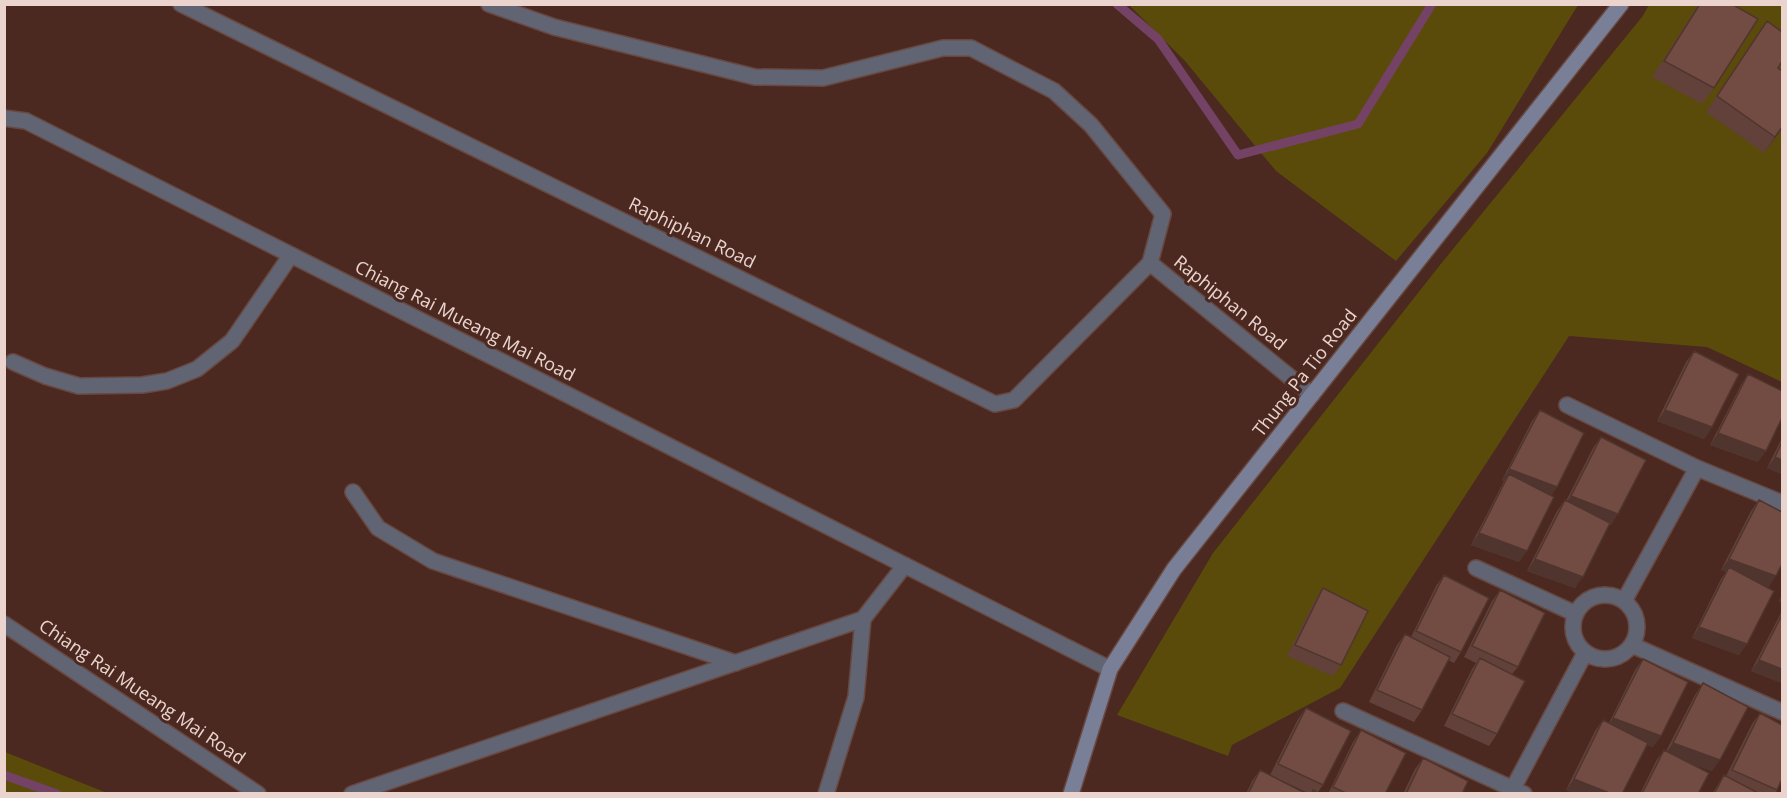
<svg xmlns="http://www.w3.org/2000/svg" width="1787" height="798" font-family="'Open Sans',sans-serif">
<rect width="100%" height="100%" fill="#4b2921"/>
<path fill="#5a4b0a" d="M1129,5H1578L1487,153L1396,261L1276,171L1185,61Z
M1649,5H1782V382L1707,347L1569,336L1340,688L1232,745L1228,756L1117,715L1213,553L1440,265L1642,17Z
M4,752H5L107,793L5,792Z"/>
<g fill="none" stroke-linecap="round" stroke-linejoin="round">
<path stroke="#734265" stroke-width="9" d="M1117,4L1158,39L1238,155L1358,124L1432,4
M4,775L57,794"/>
<g stroke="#684840" stroke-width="18">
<path id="street" d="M181,4L995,404L1014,400L1150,263L1163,214L1091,125L1054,91L971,48H943L823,78L755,77L554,27L489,4
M4,118L26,121L1110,669
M1150,263L1312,395
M13,362L45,376L79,386L142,385L167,381L197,369L232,341L291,255
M1567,405L1697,468
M353,492L378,528L433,561L736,663
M1476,568L1576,614
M1573 627a32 32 0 1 1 64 0a32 32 0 1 1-64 0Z
M1624,601L1697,468L1782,503
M4,624L258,794
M1632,645L1782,712
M1343,711L1524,794
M352,794L863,619L905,565
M826,794L856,697L863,619
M1510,794L1585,653"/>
</g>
<g stroke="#684840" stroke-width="18">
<path id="secondary" d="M1071,794L1110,669L1174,569L1621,4"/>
</g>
<use href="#street" stroke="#606473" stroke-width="15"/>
<use href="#secondary" stroke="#797f96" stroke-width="15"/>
</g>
<path fill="#62413a" d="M1699,4H1732L1714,88L1702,104L1652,77Z
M1767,21L1778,68L1782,129L1764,153L1706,112Z
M1694,351L1712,427L1704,439L1657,421L1686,362Z
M1748,374L1758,462L1710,445L1741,385Z
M1540,410L1557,487L1551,495L1519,562L1471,545L1504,481L1502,480L1532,421Z
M1601,437L1611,525L1609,524L1575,588L1527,571L1557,511L1565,500L1566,501L1593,448Z
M1782,438V474L1767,468Z
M1759,500L1768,588L1739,655L1692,638L1721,579L1726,572L1721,570L1751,511Z
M1444,575L1461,652L1454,663L1448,660L1422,710L1414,722L1369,702L1397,645L1405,634L1411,637L1436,586Z
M1323,588L1341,665L1333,676L1287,656L1315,600Z
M1500,590L1518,667L1512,674L1497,734L1489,746L1444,726L1472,669L1476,663L1464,657L1492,601Z
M1782,611V683L1751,671Z
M1643,659L1653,747L1647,745L1566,790L1595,731L1603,720L1609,723L1635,670Z
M1703,683L1712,771L1692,764L1698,794H1640L1656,761L1664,750L1666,751L1695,695Z
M1306,708L1323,785L1318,792L1320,794H1310L1283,781L1304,794H1246L1252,781L1260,770L1270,775L1298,719Z
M1760,713L1777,790L1775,794H1712L1724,775L1726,776L1752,724Z
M1361,730L1385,794H1328L1353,742Z
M1423,758L1462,794H1403L1415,769Z"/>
<path fill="#50352f" d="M1782,127V129L1764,153L1775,137Z
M1665,410L1712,427L1704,439L1657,421Z
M1718,433L1766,451L1758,462L1710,445Z
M1775,457L1782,460V474L1767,468Z
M1509,469L1557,487L1549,498L1509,474L1504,481L1502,480Z
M1571,496L1618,514L1611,525L1563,507Z
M1479,533L1527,551L1519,562L1471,545Z
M1535,559L1583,577L1575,588L1527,571Z
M1729,559L1776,576L1768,588L1729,567L1726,572L1721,570Z
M1782,595V603L1778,601Z
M1699,627L1747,644L1739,655L1692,638Z
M1759,660L1782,669V683L1751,671Z
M1613,718L1661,736L1653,747L1605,730Z
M1673,743L1720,760L1712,771L1665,754Z
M1574,779L1612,794H1574L1566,790Z"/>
<path fill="#724c43" stroke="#50352f" stroke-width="1.5" d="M1700,4H1732L1758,19L1714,88L1664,61Z
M1767,21L1782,32V61L1778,68L1782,71V127L1775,137L1717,96Z
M1694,351L1739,374L1712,427L1665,410Z
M1748,374L1782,391V418L1766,451L1718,433Z
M1540,410L1584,433L1557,487L1509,469Z
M1601,437L1646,460L1618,514L1571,496Z
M1782,442V460L1775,457Z
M1509,474L1554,497L1527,551L1479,533Z
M1565,500L1610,523L1583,577L1535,559Z
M1759,500L1782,512V564L1776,576L1729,559Z
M1729,567L1774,591L1747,644L1699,627Z
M1444,575L1489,598L1461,652L1416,631Z
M1323,588L1368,611L1341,665L1295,645Z
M1500,590L1545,613L1518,667L1472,646Z
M1782,615V669L1759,660Z
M1405,634L1450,657L1422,710L1377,690Z
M1480,658L1525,681L1497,734L1452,714Z
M1643,659L1688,682L1661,736L1613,718Z
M1703,683L1748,707L1720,760L1673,743Z
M1306,708L1351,731L1323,785L1278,764Z
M1760,713L1782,725V779L1777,790L1732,770Z
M1603,720L1648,743L1622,794H1612L1574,779Z
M1361,730L1406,753L1385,794H1348L1333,787Z
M1664,750L1709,773L1698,794H1642Z
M1423,758L1468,781L1462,794H1406Z
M1260,770L1305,793L1304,794H1248Z
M1724,775L1760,794H1714Z
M1313,790L1320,794H1312Z"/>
<g text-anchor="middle" stroke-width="6" stroke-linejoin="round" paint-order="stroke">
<g font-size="18" fill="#ebd4ce" stroke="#4b2921">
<text transform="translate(692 233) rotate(26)" y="6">Raphiphan Road</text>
<text transform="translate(1230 303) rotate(39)" y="6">Raphiphan Road</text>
<text transform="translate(465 321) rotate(27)" y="6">Chiang Rai Mueang Mai Road</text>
<text transform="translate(1305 373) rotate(-52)" y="6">Thung Pa Tio Road</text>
<text transform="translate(142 692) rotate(34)" y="6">Chiang Rai Mueang Mai Road</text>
</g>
</g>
<rect width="1787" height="798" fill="none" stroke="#ebd4ce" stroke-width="12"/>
</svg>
